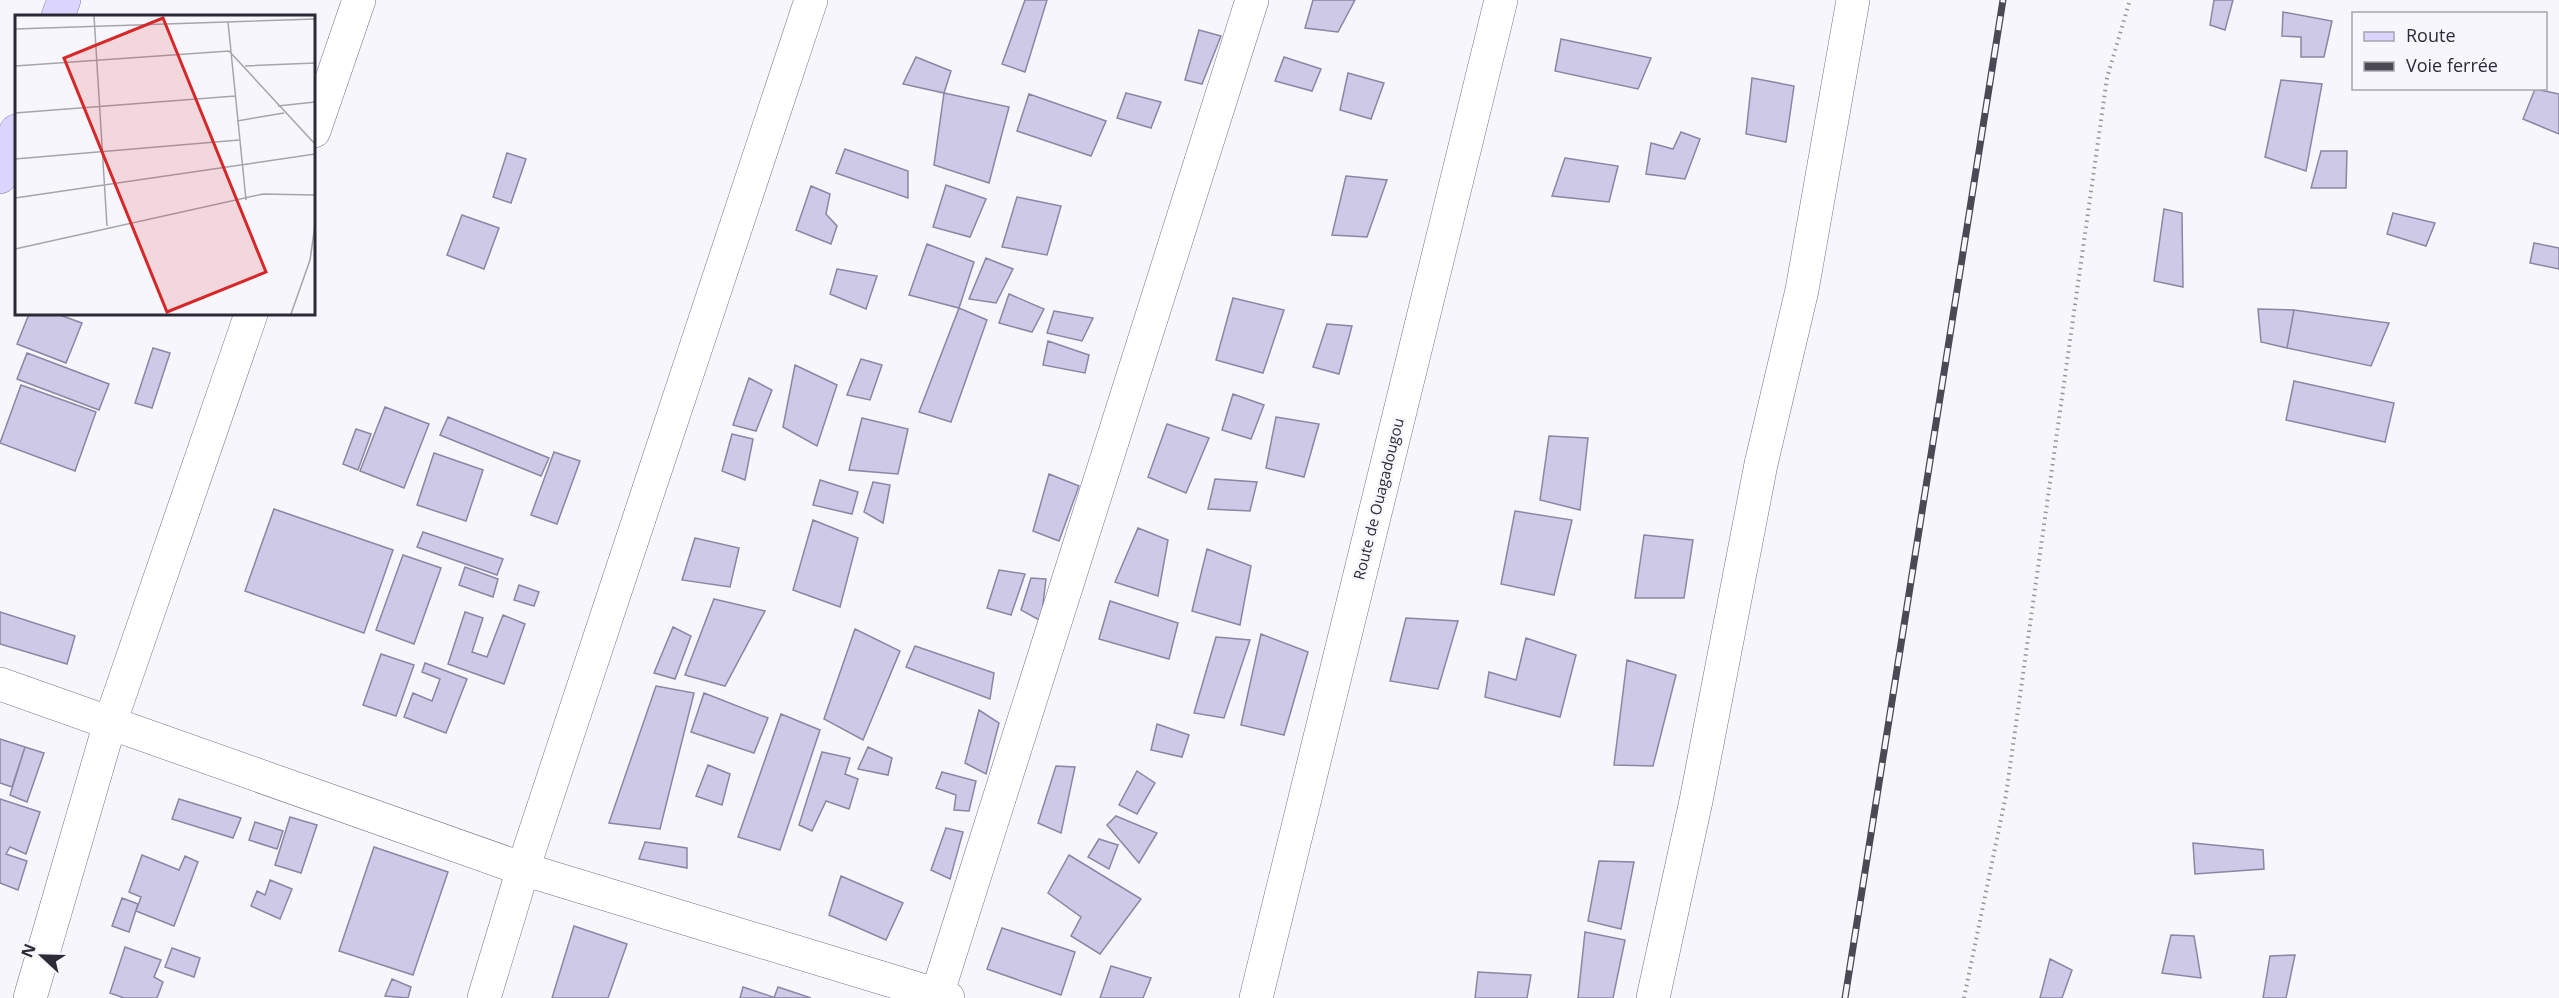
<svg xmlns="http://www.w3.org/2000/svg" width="2559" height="998" font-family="'Open Sans',sans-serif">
<rect width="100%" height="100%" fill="#f7f6fc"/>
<path fill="#cdc9e7" stroke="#8a86a3" stroke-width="1.5" d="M1025,0H1047L1025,72L1002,64Z
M1313,0H1355L1338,32L1305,28Z
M2214,0H2233L2225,30L2210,25Z
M2283,12L2332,21L2324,57H2301V37L2282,36Z
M1199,30L1221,36L1202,84L1185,80Z
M1561,39L1651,58L1638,89L1555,71Z
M916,57L951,71L944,93L903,84Z
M1284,57L1321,69L1312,91L1275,81Z
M1348,73L1384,83L1371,119L1340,110Z
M1752,78L1794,86L1786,142L1746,134Z
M2281,80L2322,84L2306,171L2265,157Z
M2535,89L2559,94V134L2523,119Z
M944,93L1009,107L989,183L934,165Z
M1126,93L1161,102L1151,128L1117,118Z
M1029,94L1106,121L1091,156L1017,131Z
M1681,132L1700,139L1685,179L1646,174L1651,143L1673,149Z
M845,149L908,171V198L836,173Z
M2321,151H2347L2346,188H2311Z
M507,153L526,159L511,203L493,197Z
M1565,158L1618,166L1609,202L1552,196Z
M1346,176L1387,180L1367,237L1332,235Z
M946,185L986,199L970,237L933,227Z
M811,186L830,194L826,214L837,226L831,244L796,230Z
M1017,197L1061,206L1047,255L1002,247Z
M2164,209L2182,213L2183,287L2154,281Z
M2393,213L2435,223L2426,246L2387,234Z
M462,215L499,228L484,269L447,255Z
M2534,243L2559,248V269L2530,263Z
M927,244L974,262L959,308L909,295Z
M986,258L1013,269L996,303L969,299Z
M837,269L877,276L866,309L830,294Z
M1009,294L1044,309L1032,332L999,323Z
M1233,298L1284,310L1263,373L1216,360Z
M959,308L987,320L951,422L919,412Z
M2258,309L2294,310L2287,348L2261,342Z
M2294,310L2389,323L2371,366L2287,348Z
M1054,311L1093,318L1082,341L1047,333Z
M29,314H57L82,323L66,363L17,344Z
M1327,324L1352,326L1339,374L1313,367Z
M1048,341L1089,355L1085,373L1043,365Z
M153,348L170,353L152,408L135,403Z
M27,353L109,384L99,410L17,379Z
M861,359L882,365L870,400L847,395Z
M795,365L837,385L817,446L783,427Z
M749,378L772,390L756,431L733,425Z
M2294,381L2394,403L2385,442L2286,420Z
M21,385L96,412L75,471L0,443Z
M1233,394L1264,405L1251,439L1222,430Z
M385,407L429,424L404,488L360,471Z
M448,417L549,458L541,476L440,435Z
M1276,417L1319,424L1304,477L1266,468Z
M862,418L908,429L898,474L849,470Z
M1167,424L1209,438L1186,493L1148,477Z
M356,429L371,434L358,470L343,464Z
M732,434L753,439L745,480L722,471Z
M1549,436L1588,438L1580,510L1540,500Z
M554,452L580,461L557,524L531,515Z
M434,453L483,470L466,521L417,505Z
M1049,474L1079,486L1059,541L1033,531Z
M1215,479L1257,482L1250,511L1208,509Z
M820,480L858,492L852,514L813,505Z
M873,482L890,485L883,523L864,512Z
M274,509L393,550L364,633L245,591Z
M1515,511L1572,520L1554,595L1501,584Z
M813,520L858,538L840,607L793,590Z
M1138,528L1168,540L1158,596L1115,582Z
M423,532L503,559L497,575L417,547Z
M1644,535L1693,540L1684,598H1635Z
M695,538L739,548L730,587L682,580Z
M1207,549L1251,566L1240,625L1192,611Z
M403,555L441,568L414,644L376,630Z
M465,567L498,579L493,597L459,585Z
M999,570L1025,574L1011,615L987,608Z
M1031,578L1046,579L1041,621L1021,610Z
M519,585L539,592L534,606L514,600Z
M714,599L765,611L725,686L685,675Z
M1110,601L1178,623L1169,659L1099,639Z
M0,612L75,636L67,664L0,644Z
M465,612L483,618L472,652L487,657L503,615L525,624L504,684L448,664Z
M1406,618L1458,621L1438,689L1390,681Z
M673,627L691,636L675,679L654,673Z
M855,629L900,651L863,740L824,719Z
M1261,634L1308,652L1284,735L1241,725Z
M1216,637L1250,640L1224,718L1194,713Z
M1526,638L1576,655L1560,717L1485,697L1489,672L1516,680Z
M915,646L994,673L990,699L906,667Z
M381,654L414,665L396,716L363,705Z
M1627,660L1676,675L1653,766L1614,765Z
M425,663L467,679L446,733L404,717L413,693L432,701L440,679L422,672Z
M656,686L694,693L660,829L609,823Z
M704,693L768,718L754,753L691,732Z
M979,710L999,723L986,774L965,763Z
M781,714L820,730L780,850L738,837Z
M1157,724L1189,735L1182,757L1151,750Z
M0,739L25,747L12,787L0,783Z
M25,747L44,753L27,802L10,795Z
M868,747L892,758L888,775L858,769Z
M822,752L850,758L845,774L858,779L849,809L826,801L812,831L799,825Z
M708,765L730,774L722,805L696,796Z
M1056,766L1075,767L1061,833L1038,823Z
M1137,771L1155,783L1137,814L1119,805Z
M942,772L976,781L969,811L954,810L956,795L936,788Z
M0,799L40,812L26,854L10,847L6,854L27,861L18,890L0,883Z
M179,799L241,818L233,838L172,819Z
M1116,816L1157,833L1139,863L1107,825Z
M290,817L317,825L301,873L275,865Z
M255,822L283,831L277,849L249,840Z
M946,828L963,832L950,879L931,870Z
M1099,839L1118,845L1109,869L1088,857Z
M645,842L687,848V868L639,859Z
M2193,843L2263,850L2264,869L2195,874Z
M374,847L448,872L413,975L339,951Z
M142,855L179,870L185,856L198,862L174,926L136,911L141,897L129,892Z
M1069,855L1141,899L1100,954L1071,936L1081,917L1048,893Z
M1599,861L1634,862L1621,929L1588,921Z
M841,876L903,903L886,940L829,915Z
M270,880L292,889L280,919L251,906L257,891L265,895Z
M122,898L138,904L129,932L112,926Z
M574,926L627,944L608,998H552Z
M1002,928L1075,952L1061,995L987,969Z
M1585,932L1625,940L1613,998H1578Z
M2171,935L2194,936L2201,978L2162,973Z
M125,947L161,960L154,977L163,982L157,998H124L110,993Z
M172,948L200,958L194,977L165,967Z
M2295,955L2286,998H2263L2270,956Z
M2050,959L2072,970L2062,998H2040Z
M1111,966L1151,978L1143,998H1100Z
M1478,972L1531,975L1527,998H1475Z
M392,979L411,987L408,998L385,996Z
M743,987L773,997L772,998H740Z
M778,987L811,998H774Z"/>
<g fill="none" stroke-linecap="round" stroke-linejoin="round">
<g stroke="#75718c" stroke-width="34">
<path id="minor" d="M314,131L359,0
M0,684L523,869L948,998
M30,998L110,723L251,314
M484,998L523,869L811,0
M936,998L1252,0
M1256,998L1501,0
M1653,998L1696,801L1761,464L1802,290L1853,0"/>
</g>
<g stroke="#8e86b8" stroke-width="34">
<path id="major" d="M58,16L64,0
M0,177L16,131"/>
</g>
<path stroke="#97969f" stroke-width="4" stroke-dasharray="1.5 4.5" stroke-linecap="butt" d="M1964,998L2006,795L2107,78L2130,0"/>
<use href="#minor" stroke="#fff" stroke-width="33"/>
<use href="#major" stroke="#dad4fe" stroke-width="33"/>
<g stroke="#4b4954" stroke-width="7">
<path id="rail" d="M1845,998L2003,0"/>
</g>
<use href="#rail" stroke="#f7f6fc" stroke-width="4.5" stroke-dasharray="14" stroke-linecap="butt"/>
</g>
<g text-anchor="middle" stroke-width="5" stroke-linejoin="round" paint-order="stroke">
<g font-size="15" fill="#2c2a36" stroke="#f7f6fc">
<text transform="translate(1379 499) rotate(-76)" y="5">Route de Ouagadougou</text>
</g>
</g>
<g transform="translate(15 15)">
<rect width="300" height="300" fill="#f7f6fc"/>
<path fill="none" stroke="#a6a4ad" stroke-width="1.5" d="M79,1L92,211M213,7L231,185M0,14L300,4M0,51L214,36L300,129M230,51L300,48M263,91L300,87M0,98L220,81M222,106L269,98M0,144L224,125M0,183L300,139M0,234L248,179L300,180M276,299L295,245L300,210"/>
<path fill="#d62828" fill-opacity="0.15" stroke="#d62828" stroke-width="3" d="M148,3L251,257L152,297L49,43Z"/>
<rect width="300" height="300" fill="none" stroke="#2c2a36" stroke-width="3"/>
</g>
<rect x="2352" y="12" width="195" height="78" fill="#f7f6fc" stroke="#a6a4ad" stroke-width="1.5"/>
<rect x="2364" y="32" width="30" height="9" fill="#dad4fe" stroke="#a6a4ad" stroke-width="1.5"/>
<text x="2406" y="42" font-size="18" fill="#2c2a36">Route</text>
<rect x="2364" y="62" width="30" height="9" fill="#4b4954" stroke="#a6a4ad" stroke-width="1.5"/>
<text x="2406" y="72" font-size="18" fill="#2c2a36">Voie ferrée</text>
<g transform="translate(42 956) rotate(292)" stroke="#f7f6fc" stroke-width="4.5" paint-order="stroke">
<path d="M0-4.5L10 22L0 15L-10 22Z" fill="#2c2a36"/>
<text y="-9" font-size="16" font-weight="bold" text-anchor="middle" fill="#2c2a36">N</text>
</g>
</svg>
